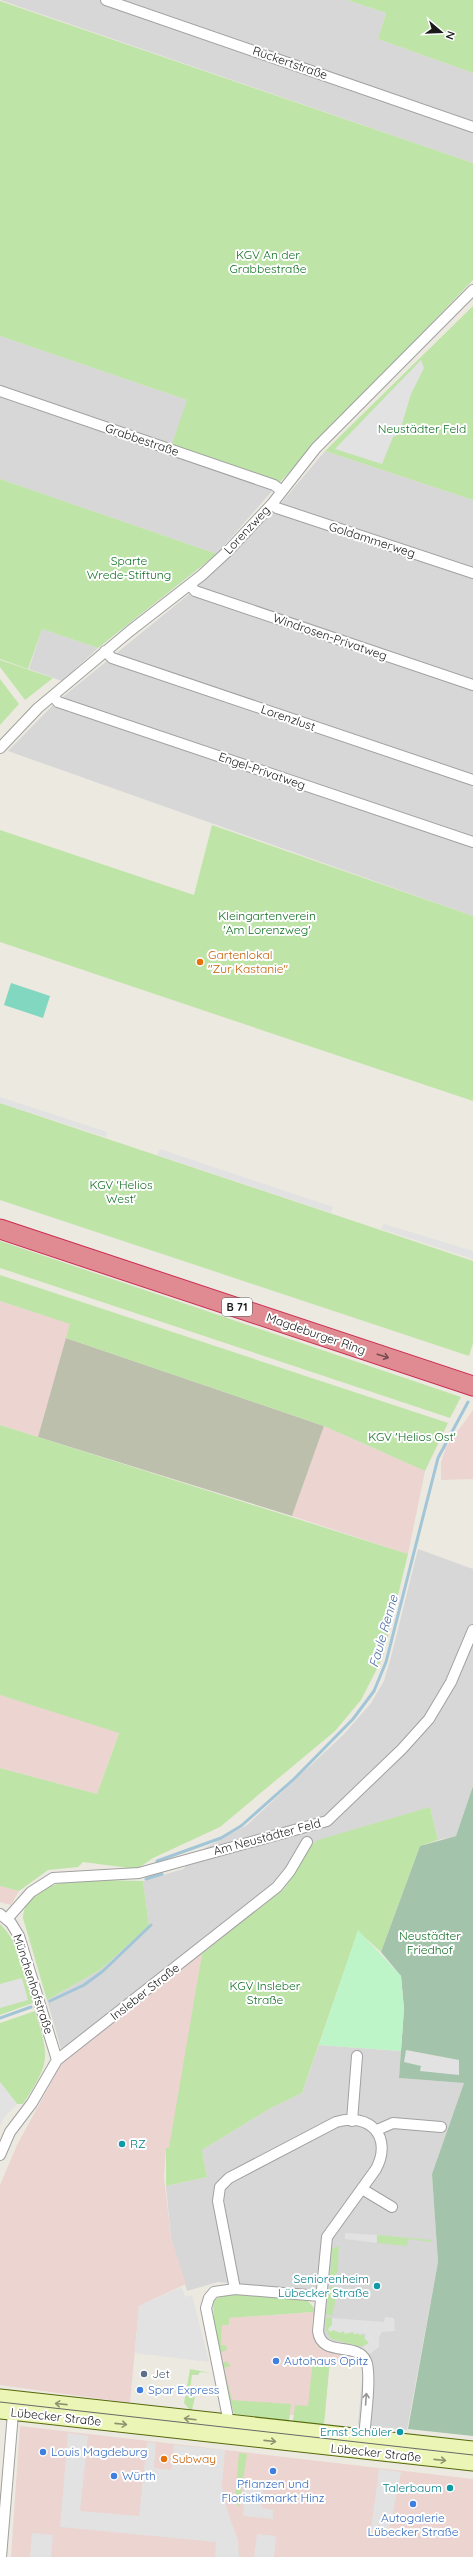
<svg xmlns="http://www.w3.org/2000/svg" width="473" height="2557" font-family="Quicksand,sans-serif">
<rect width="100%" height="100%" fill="#ece9e0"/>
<path fill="#d8d7d7" d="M0,0H347L386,13L378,39L473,73V163Z
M0,336L187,400L279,483L217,554L0,479Z
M325,451L473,500V916L8,751L54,704L188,595L282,502Z
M42,629L98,648L62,681L29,669Z
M418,1549L473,1569V1786L456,1836L438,1840L430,1807L311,1845L285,1888L64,2059L47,2000L100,1970L149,1926L143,1881L183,1869L205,1848L247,1825L344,1734L371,1703L384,1681L391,1657Z
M319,2045L401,2051L399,2078L464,2083L432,2174L438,2262L407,2430L358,2425L363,2368L355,2357L326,2353L317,2291L218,2282L187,2291L171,2238L166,2186L207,2177L202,2150L269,2109L302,2093Z"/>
<path fill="#ecd4d0" d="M0,1301L71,1324L38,1437L0,1425Z
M473,1410V1479L441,1480V1463L446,1447Z
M324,1426L425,1471L408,1554L292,1516Z
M0,1695L119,1732L97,1794L0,1768Z
M0,1886L19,1891L11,1905L0,1902Z
M202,1954L179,2098L169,2148L166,2149L164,2177L171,2238L186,2284L139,2306L130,2403L0,2385V2185L17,2145L64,2059Z
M313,2312L312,2330L342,2353V2363L330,2361L324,2419L233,2408L220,2352L222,2324L228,2318Z
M20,2426L473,2479V2557H11Z"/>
<path fill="#bdbfad" d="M66,1338L324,1426L292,1516L38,1437Z"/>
<path fill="#bfe4a8" d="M347,0H473V73L378,39L386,13Z
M0,1L473,163V280L279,483L171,447L187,400L0,336Z
M473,306V500L325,451Z
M0,479L217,554L98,648L42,629L28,669L0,659Z
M0,660L53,678L25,700L0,667Z
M0,679L19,704L0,725Z
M212,825L473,916V1101L0,942V830L194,895Z
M0,1103L473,1261V1343L469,1356L0,1200Z
M0,1241L461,1397L450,1418L0,1268Z
M0,1275L448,1423L425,1471L324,1426L66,1338L70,1324L0,1301Z
M0,1425L408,1554L383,1657L361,1700L335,1731L220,1827L153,1858L137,1869L83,1862L78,1867L48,1870L19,1891L0,1886V1768L97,1794L119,1733L0,1695Z
M430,1807L438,1840L420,1846L381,1952L358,1931L302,2093L269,2109L202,2150L207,2177L166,2186V2148H169L202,1954L285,1888L311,1845L318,1840Z
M103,1880L143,1881L149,1926L100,1970L47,2000L23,1918C26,1880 75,1881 103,1880Z
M0,1924C21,1944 25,1976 33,2003L0,2015Z
M35,2011C50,2059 50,2062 23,2104H17L0,2082V2023Z
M377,2235L432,2240L431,2242L408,2239L407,2246L377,2243Z
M335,2247H339C337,2259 341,2268 334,2278L330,2276L332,2249Z
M333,2286L337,2294L332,2316L326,2314L329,2288Z
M248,2294L308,2301L316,2310L313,2331V2312L229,2318V2325H222L221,2345L227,2346L226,2351L220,2352L215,2338L213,2301L223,2295Z
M326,2317L332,2318L333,2330C347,2332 364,2328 369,2343L362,2347L331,2339L326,2330Z
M326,2358H330L324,2425L293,2421L295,2405L308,2406L313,2360H326Z
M226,2361L231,2366L224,2368L232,2400L291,2404L289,2421L234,2414L221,2365Z
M190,2369L211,2373L200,2372L198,2375H192L189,2396L195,2397L192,2410L189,2409L184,2403Z
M239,2453L247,2454L239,2507L235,2501Z"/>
<path fill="#a3c3ab" d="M473,1786V2436L408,2429L438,2262L432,2174L464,2083L399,2078L404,2009L401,1976L381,1952L420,1846L456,1836Z"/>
<path fill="#bef5c8" d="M358,1930L401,1976L404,2009L401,2051L319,2045Z"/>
<path fill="#81d7bf" d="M11,983L50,996L43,1018L4,1005Z"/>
<path fill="#e2e2e2" d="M421,360L424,368L411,394L399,434L393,437L382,464L335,449Z
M0,1097L107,1132L106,1137L0,1103Z
M160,1149L333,1207L331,1213L157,1155Z
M384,1224L473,1251V1259L381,1229Z
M22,1978L28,2000L0,2008V1984Z
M406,2050L459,2060V2075L420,2071L421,2066L404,2062Z
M0,2082L17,2104L5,2116L0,2126Z
M345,2233L377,2235V2243L345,2239Z
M182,2287L185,2297L192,2295L209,2362L135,2353L139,2306Z
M385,2317L394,2318L395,2331L382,2332L379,2337V2347L370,2354L362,2347L369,2343L364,2338L366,2335L363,2333L360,2335L357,2333L355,2335L353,2332L345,2334L343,2331L340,2333L333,2330L330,2332L328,2329L332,2325V2318L384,2322Z
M68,2433L88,2436L80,2511L139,2516L147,2442L156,2443L154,2468L171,2470L174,2445L225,2450L222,2486L227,2510L238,2540L239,2557H215L216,2542L60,2527Z
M379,2469L401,2472L389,2531L371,2529Z
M246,2480L264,2482L262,2508L273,2510V2519L243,2516Z
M32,2533L53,2535L51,2557H30Z
M257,2534L276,2536L274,2557H254Z"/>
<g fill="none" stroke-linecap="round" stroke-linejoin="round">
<path stroke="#a2c6d7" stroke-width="3" d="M157,1861L221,1838L241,1826L294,1779L353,1719L374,1691L386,1662L438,1458L468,1402
M146,1879L162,1874
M50,2001L84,1985L103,1971L151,1925
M0,2018L31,2007"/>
<g stroke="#a1a1a1" stroke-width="12">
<path id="street" d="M106,0L473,127
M0,391L274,485L282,491
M272,504L277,508L473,573
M190,585L195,591L473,685
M105,651L112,658L473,780
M53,696L58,702L473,842
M0,748L38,708L130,631L202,575L229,550L272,504L316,448L473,290
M0,1914L11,1923L19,1936L57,2060
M7,1919L31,1892L53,1878L139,1873L327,1821L402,1749L429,1719L451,1682L473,1630
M352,2121L357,2056
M377,2130L393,2123L441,2127
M0,2155L10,2132L32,2103L57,2060L277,1887L290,1871L307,1842
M362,2189L392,2207
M235,2289L320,2296
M230,2428L206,2308L209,2298L214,2292L235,2289L218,2201L220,2187L229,2178L336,2122C370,2112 393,2137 376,2169L327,2237L318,2331C321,2358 357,2341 366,2361C372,2374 365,2422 364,2438
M1,2557L13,2413"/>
</g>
<g stroke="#55680a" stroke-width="17">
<path id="secondary" d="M0,2397L473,2449
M0,2411L473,2463"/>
</g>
<g stroke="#ca2d53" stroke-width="21">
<path id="highway" d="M0,1229L473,1386"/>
</g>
<use href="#street" stroke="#fff" stroke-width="10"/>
<use href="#secondary" stroke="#ebf5b5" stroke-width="15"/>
<use href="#highway" stroke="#e08b92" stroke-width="19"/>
<path stroke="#686868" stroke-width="1" d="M0,2402L473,2455"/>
</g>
<defs><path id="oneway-shaft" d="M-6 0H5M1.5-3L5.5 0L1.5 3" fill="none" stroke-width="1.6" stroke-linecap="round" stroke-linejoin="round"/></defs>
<use stroke="#734d50" href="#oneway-shaft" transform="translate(383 1356) rotate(18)"/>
<use stroke="#989898" href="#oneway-shaft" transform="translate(366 2399) rotate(-86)"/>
<g stroke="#8d926f">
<use href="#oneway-shaft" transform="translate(61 2404) rotate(-174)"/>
<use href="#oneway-shaft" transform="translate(190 2419) rotate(-173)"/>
<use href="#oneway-shaft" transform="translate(121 2424) rotate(6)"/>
<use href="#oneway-shaft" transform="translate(270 2441) rotate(6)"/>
<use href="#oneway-shaft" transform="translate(440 2460) rotate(6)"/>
</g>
<g fill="#e8710a" stroke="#fff" stroke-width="1.5">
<circle cx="200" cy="962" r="4"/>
<circle cx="164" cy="2459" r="4"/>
</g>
<g fill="#0f9aa8" stroke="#fff" stroke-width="1.5">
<circle cx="122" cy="2144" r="4"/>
<circle cx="377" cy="2286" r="4"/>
<circle cx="400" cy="2432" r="4"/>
<circle cx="450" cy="2488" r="4"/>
</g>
<g fill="#3f7fe0" stroke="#fff" stroke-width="1.5">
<circle cx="276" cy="2361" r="4"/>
<circle cx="140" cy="2390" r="4"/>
<circle cx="43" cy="2452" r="4"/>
<circle cx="273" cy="2471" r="4"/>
<circle cx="114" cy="2476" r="4"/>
<circle cx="413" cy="2504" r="4"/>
</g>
<circle fill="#5c6f8a" stroke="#fff" stroke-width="1.5" cx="144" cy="2374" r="4"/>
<g text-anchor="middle" stroke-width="4" stroke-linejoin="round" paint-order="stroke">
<rect fill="#fff" stroke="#5f5f5f" stroke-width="1" x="222" y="1298" width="30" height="18" rx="3"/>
<g font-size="11" font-weight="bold" fill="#1a1a1a">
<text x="237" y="1311">B 71</text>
</g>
<g font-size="12" fill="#1a1a1a" stroke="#fff">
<text transform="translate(290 63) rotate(19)" y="4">Rückertstraße</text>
<text transform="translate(142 440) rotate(19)" y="4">Grabbestraße</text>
<text transform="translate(247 530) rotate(-47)" y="4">Lorenzweg</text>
<text transform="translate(372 540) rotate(18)" y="4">Goldammerweg</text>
<text transform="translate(330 637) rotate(19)" y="4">Windrosen-Privatweg</text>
<text transform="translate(288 718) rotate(19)" y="4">Lorenzlust</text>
<text transform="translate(262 771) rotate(19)" y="4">Engel-Privatweg</text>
<text transform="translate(316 1334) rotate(19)" y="4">Magdeburger Ring</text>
<text transform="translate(267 1837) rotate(-15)" y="4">Am Neustädter Feld</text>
<text transform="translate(33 1984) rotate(72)" y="4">Münchenhofstraße</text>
<text transform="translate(145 1992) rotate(-38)" y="4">Insleber Straße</text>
<text transform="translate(56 2417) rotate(6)" y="4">Lübecker Straße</text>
<text transform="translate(376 2453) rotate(6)" y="4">Lübecker Straße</text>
</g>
<g font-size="12" fill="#117023" stroke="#fff">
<text x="268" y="259">KGV An der<tspan x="268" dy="14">Grabbestraße</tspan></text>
<text x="422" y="433">Neustädter Feld</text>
<text x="129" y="565">Sparte<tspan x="129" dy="14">Wrede-Stiftung</tspan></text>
<text x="267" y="920">Kleingartenverein<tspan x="267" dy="14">'Am Lorenzweg'</tspan></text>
<text x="121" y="1189">KGV 'Helios<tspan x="121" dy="14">West'</tspan></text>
<text x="412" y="1441">KGV 'Helios Ost'</text>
<text x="430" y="1940">Neustädter<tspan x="430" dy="14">Friedhof</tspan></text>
<text x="265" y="1990">KGV Insleber<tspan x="265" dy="14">Straße</tspan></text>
</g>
<g font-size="12" fill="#c56008" stroke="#fff" text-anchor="start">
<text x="208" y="959">Gartenlokal<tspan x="208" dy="14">"Zur Kastanie"</tspan></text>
<text x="172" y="2463">Subway</text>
</g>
<g font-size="12" fill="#0d838f" stroke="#fff" text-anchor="end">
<text x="130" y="2148" text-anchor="start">RZ</text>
<text x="369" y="2283">Seniorenheim<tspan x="369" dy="14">Lübecker Straße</tspan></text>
<text x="392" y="2436">Ernst Schüler</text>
<text x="442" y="2492">Talerbaum</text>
</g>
<g font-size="12" fill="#366cbe" stroke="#fff" text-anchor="start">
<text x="284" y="2365">Autohaus Opitz</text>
<text x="148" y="2394">Spar Express</text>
<text x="51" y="2456">Louis Magdeburg</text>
<text x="122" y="2480">Würth</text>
<text x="273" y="2488" text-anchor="middle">Pflanzen und<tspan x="273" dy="14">Floristikmarkt Hinz</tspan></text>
<text x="413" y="2522" text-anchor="middle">Autogalerie<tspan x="413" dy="14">Lübecker Straße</tspan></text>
</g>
<g font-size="12" fill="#4e5e75" stroke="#fff" text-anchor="start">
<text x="152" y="2378">Jet</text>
</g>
<g font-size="13" font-style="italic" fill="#4e70a3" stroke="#fff">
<text transform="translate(383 1631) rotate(-74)" y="5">Faule Renne</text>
</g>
</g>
<g transform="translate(441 32) rotate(109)" stroke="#ffffff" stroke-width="3" paint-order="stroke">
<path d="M0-3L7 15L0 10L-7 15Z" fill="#1a1a1a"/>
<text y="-6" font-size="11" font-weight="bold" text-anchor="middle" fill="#1a1a1a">N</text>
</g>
</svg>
